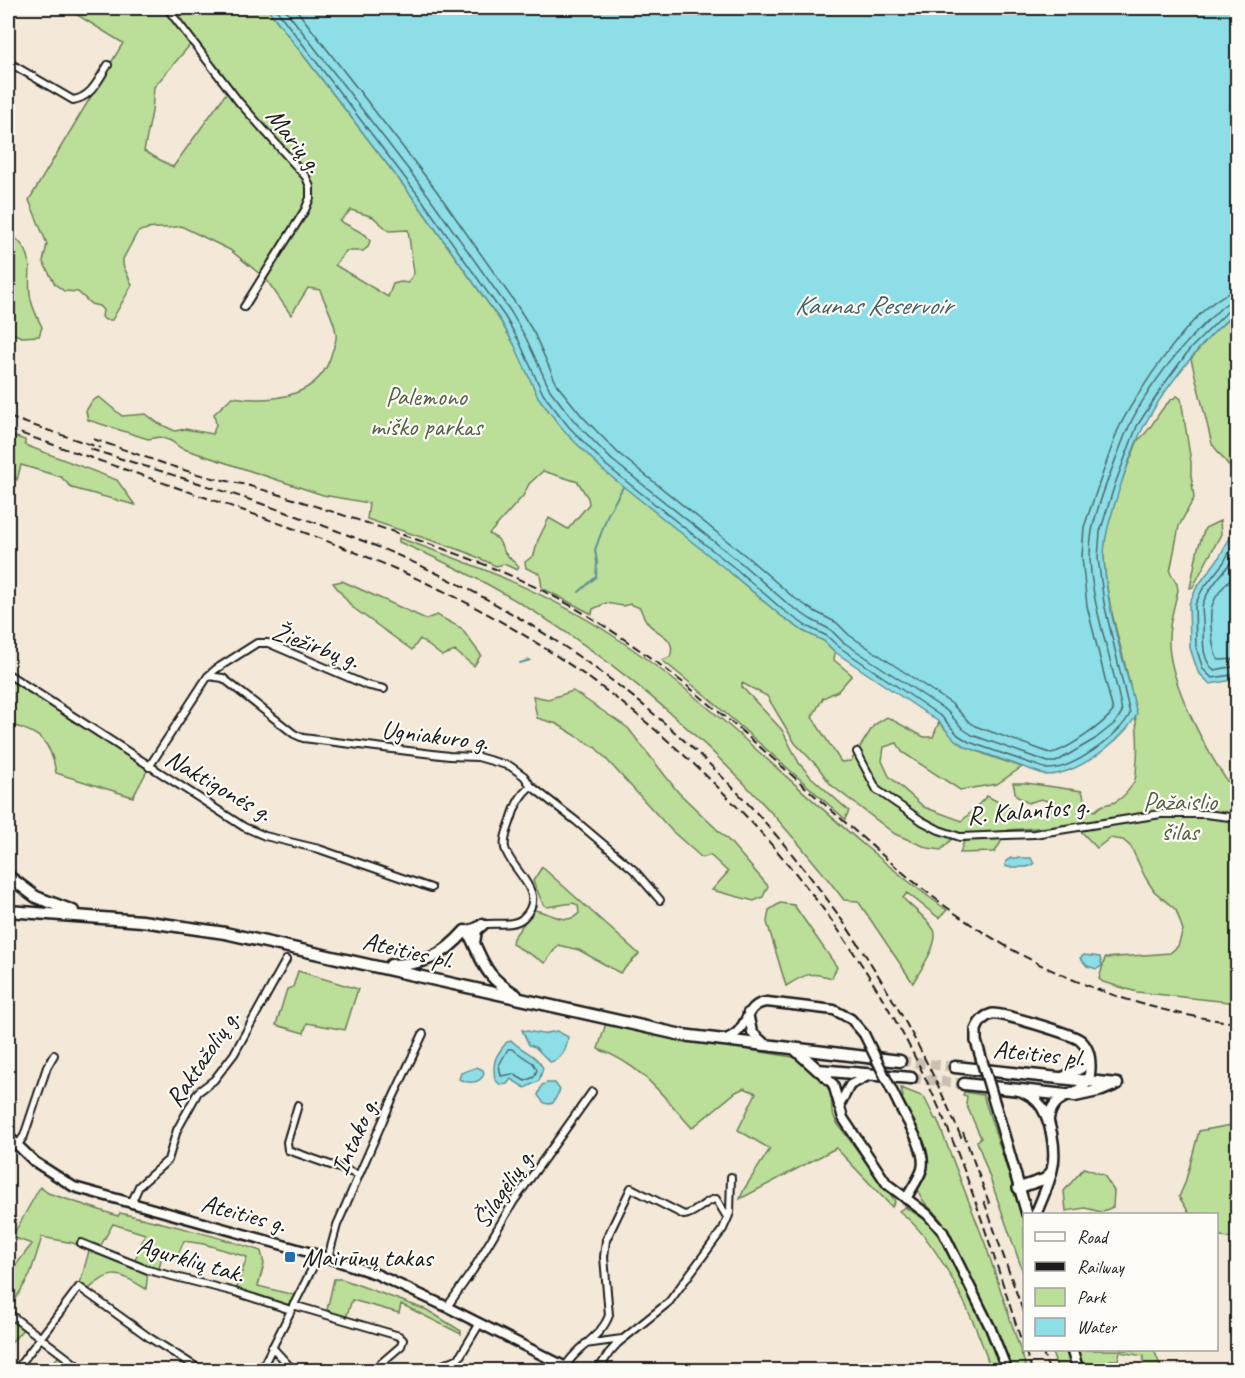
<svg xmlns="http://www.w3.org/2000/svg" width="1245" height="1378" font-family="Caveat,sans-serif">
<rect width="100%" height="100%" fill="#f4e9d8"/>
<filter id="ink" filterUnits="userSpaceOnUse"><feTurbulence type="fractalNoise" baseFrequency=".0167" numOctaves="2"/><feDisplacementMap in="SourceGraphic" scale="12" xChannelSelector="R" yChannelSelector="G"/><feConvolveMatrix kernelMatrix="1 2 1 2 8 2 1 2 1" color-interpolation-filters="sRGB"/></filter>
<g filter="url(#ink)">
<path fill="#bbde98" stroke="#6c7d5a" stroke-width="1.5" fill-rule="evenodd" d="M66,8H163L190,45L154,87L152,112L144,151L173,167L227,92L286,158L308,178L302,167L229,88L170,8H267L417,203L500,320L514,344L732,574L780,615L803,631L824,641L835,652L834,660L852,675L838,691L823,698L812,717L841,762L851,761L874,725L887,717L924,737H933L939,722C961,750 990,756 1022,767L997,784L960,790L902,752L897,743L884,747L882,761L889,776L924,807L962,821L987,796L1025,816L1050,811L1054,803L1041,799L1028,803L1016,796L1013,783H1026L1082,791L1087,809L1095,811C1104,802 1105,806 1115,802C1123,798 1130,789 1134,782C1137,776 1136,767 1137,760C1142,690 1107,627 1104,558C1103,520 1124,476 1138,440C1155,428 1158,406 1177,396L1181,399L1191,462V474L1194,498L1179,526L1170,572L1177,584L1178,590C1174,608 1168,626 1169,645C1171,685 1205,748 1227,781L1237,782V1003L1137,992L1103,982L1099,979L1105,958L1170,953L1178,946L1183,930L1176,910L1154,891L1145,877L1131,847L1123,840L1110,838L1097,848L1075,825L1008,830L995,852L960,853L965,838L957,834L941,850L928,848L895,834L831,785L818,767L795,743L767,696L742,683V687L782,730L799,763L811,777L849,811L845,819L706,696L662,660L670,657C678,636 655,634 647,622C644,618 642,613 640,608L630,604L623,606L606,603L593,609L592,614L542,588L540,574L526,568L525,562L534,555L538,540L549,518L568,529L589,504L588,498L578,482L543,471L529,484L523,496L489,534L498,539L505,553L519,567L517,570L504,564L496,566L466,552L367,519L369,503L323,495L181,448L171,441L160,437L148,439L88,420L86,411L92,401L99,397L122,416L146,414L158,423L175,431L185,429L213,434L216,424L214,414L232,397C271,403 321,398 332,352C334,347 337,340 336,334C335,320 325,304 320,290L308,288L291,315L266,279L230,250L181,226C167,230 148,225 137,233L123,259V265L132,285L112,320H105L102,317L103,310L99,306L91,304L78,292L64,291L55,284L43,262L47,244L29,200L123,43ZM351,210L373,217L389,231L408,230L414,273L408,283L401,282L393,284L388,297L335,265L346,251H363L368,247L370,241L366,235L340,221Z
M12,235C40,258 25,271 31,300C33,309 38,319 42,327L39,336L22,337L8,332V236Z
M1237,311V476L1212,444L1191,359L1209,337Z
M13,436L25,440V445L117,480L135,505L72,488L61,477L21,465L17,480L15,477H8V438L11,440Z
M1220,521L1221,534L1193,587L1190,588L1198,548L1205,528Z
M399,538C477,565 553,595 621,641C737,720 832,829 947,910L939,918L907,893L903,898C912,908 927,918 934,930C940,943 919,972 913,983L858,901L844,900C727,747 578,616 399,542Z
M342,581L426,619L437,615L461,628L481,655L474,666L455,651L442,656L420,639L412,650L352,607L333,583Z
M8,679L148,769L133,797L56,773C51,740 39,732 8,724Z
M573,691L628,728L678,792L730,842L768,886L763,897L754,901L712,890L728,872L710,855L702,858L672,831L596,748L557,724L537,718L533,696L548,699Z
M542,867L639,954L620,973L579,950L558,945L545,963L512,944L513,938L534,910C550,912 567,927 579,913L578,905L573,903L547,907L543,904L533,881Z
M780,903L794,905L837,967L832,978C810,971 805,974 786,986L767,922L769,910Z
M298,971L358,989L345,1030L307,1023L304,1033L276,1025L287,989L293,987Z
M606,1023L657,1035L799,1058L831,1091L832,1112L837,1123L893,1198L895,1202L892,1207L836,1148L740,1199L744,1189L770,1149L738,1130L756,1093L744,1088L736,1092L692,1128C662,1095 642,1065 598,1049Z
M901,1088L924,1097L935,1119H937L986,1246L1027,1370H1011L995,1328L942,1222C935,1210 920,1203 918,1189C921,1183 925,1178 927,1171C932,1152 910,1116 901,1098L903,1097Z
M964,1092L983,1095L1024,1221V1275L977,1141L981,1138L966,1104L967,1096L963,1095Z
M1237,1124V1236L1226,1238L1217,1234L1216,1214H1190L1179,1197L1185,1183L1199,1131Z
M1084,1168L1104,1175L1114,1191L1113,1207L1101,1212L1085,1208L1066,1211L1064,1191Z
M40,1187L48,1193L118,1216L120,1213C167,1224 214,1235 261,1251L264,1264L258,1286L294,1295L288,1307L236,1290L247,1257L204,1244L184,1241L176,1259L162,1255L158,1274L148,1271L146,1289C116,1271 112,1269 85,1292L79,1287L89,1251L73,1243L42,1237L30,1275L8,1312V1275L32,1244L12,1237ZM113,1224L145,1234L135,1260L130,1263L96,1249L100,1247Z
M905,1207L926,1220L940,1238L989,1336L1002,1370H991C976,1321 940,1242 899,1211Z
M334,1279H342L427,1310L461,1331V1334L401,1304L399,1313L352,1300L346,1318L327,1310Z
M8,1313L25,1327L8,1346Z
M1051,1350H1066L1074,1370H1058Z
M1077,1350H1154L1162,1370H1144L1142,1369L1144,1356L1120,1352L1118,1360H1110V1370H1084Z
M59,1356L78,1370H46Z"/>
<path fill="#8ddee7" stroke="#609096" stroke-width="1.5" d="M267,8H1237V311C1204,338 1160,393 1141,432C1131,453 1123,477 1116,500C1110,519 1104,537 1104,558C1106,610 1125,663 1137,714C1122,741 1077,775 1046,775L966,747L955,740L939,722L835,652L824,641L803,631L780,615L732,574L603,470L564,431L538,397L514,344L500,320L417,203Z
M1237,519H1238L1237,703L1233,680L1210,684L1198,672L1190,648L1189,604L1197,587L1218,559L1232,534Z
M1011,858H1031L1034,864L1027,867H1007L1005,865L1006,861Z
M1084,955L1100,957L1102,966L1097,969L1087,966L1080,958Z
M522,1030L542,1034L557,1031L568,1037C567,1049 563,1059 550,1062L535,1047L529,1045Z
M512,1041C522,1051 537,1055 543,1068L539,1081L525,1088L511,1079L507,1084L501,1085L495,1080C492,1062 495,1056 507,1042Z
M477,1067L483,1070L484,1074C480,1084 467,1084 459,1079L461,1073Z
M547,1083H555L560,1090L553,1103C545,1106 542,1101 538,1095L542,1085Z"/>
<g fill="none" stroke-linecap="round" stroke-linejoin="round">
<path stroke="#496a6d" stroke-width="1.5" d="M275,8L422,200L505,317L519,341L543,394L569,427L607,466L736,569L783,610L806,626L827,636L839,647L942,717L958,735L969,742L1047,769C1073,770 1118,736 1130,714L1104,603L1098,558L1100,532L1115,484L1137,426L1165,383L1190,349L1228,311L1238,307
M284,8L428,195L511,312L526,338L550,390L575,422L612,460L741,563L788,604L810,619L831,630L843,642L947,711L963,729L972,735L1048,762H1056L1095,739L1115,723L1122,712C1113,657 1082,586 1092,531C1098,501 1114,464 1125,435C1146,386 1184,342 1223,306L1230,301L1238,300
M295,8L436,190L518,307L534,333L557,385L582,416L618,453L746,556L793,597L814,611L837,623L849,635L952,704L969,722L975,726L1050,753C1065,752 1105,723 1113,711L1087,606L1082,557L1084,527L1117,432C1131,400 1202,292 1238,291
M1238,536L1224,562L1202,590L1195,605L1196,647L1203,669L1212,678L1232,675L1238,677
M1238,552C1228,569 1210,584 1203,603C1201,609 1203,615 1203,621C1204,637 1200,658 1214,670L1231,667L1238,668
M1238,570C1229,581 1216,593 1212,606C1209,616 1212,648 1217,658L1219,660L1238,659
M508,1049H512L533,1063L537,1070L534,1077L525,1081L513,1074L501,1076L499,1065Z"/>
<path stroke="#609096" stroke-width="2" d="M579,592L596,577L597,562L595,550L608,514L623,487
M520,663L530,660"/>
<path stroke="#c9c0b2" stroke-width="10" stroke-dasharray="10 5" stroke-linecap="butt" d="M900,1061L955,1067
M911,1078L964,1084"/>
<g stroke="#1c1c1c" stroke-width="10">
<path id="street" d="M167,8L239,102L306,177L310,187V198L305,210L244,307
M8,62L73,100C92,97 98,80 108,65
M8,674L244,827L265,836L319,849L431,888
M208,676L223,678L294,734L303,738L449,756L478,757L510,766L524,776L531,786L576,821L634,870L660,900
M857,752L877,790L922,821L939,830L960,837L1034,834L1161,814H1205L1238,818
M149,767L208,676L216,669L257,643H268L366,685L384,689
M465,931C472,927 479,925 487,924C498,923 515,926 523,918C550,893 510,870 505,848C503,838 509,827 512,817C516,804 520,795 531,786
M298,1105L287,1142L288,1150L359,1175
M17,1146L24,1136L47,1067L54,1055
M131,1204L139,1186L168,1160L177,1130L198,1092L214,1080L234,1054L286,960
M81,1243L148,1270L235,1292L291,1310
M328,1258L337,1225L391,1102L423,1034
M293,1305L399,1336L403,1340L401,1346L380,1364
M447,1307L473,1270L514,1201L592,1092
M8,1313L83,1370
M585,1344L622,1339
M272,1347L293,1370
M565,1367C576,1347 602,1337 609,1315L604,1257L606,1240L631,1188L684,1215C696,1214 703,1201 716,1199L727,1217
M16,1370L79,1287L150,1338L201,1370
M261,1370L319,1255
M431,1370L459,1358L480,1323
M598,1370L609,1353L618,1343L669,1302L723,1229L730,1213L731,1177"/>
</g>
<g stroke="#1c1c1c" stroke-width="13">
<path id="secondary" d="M748,1013L752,1032L766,1045
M724,1040C730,1037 736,1035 740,1029C749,1017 749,1004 767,1002L834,1010L851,1019L864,1034
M818,1070L833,1084L843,1118L887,1184L927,1214L943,1232L990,1327L1007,1370
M899,1105C907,1121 927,1151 922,1169C919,1179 911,1189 906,1199
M839,1106L850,1085L868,1076
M8,1136L35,1162L74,1187L319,1255L376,1274L447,1307L572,1370"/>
</g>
<g stroke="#1c1c1c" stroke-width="14">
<path id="primary" d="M976,1030C979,1022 984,1016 992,1014C1000,1012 1071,1034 1080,1040C1087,1046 1090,1056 1090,1065C1092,1104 1052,1084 1048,1122
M1062,1078L1081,1068L1087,1054
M1021,1091C1027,1094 1033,1097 1037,1101C1051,1116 1057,1151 1052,1170C1049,1185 1041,1200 1036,1214
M999,1118L1027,1214
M1018,1188L1045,1179L1051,1172
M1072,1350L1078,1370"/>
</g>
<g stroke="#1c1c1c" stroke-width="15">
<path id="highway" d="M8,876L36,897L73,911
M8,911L142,921L225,933L682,1035L900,1061
M474,943L476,930L482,925
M391,965C425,964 442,957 465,931L470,935C485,966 485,976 516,995
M796,1050L818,1070L911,1078
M955,1067L1117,1084
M964,1084L1075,1096L1102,1090L1114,1085"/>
</g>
<use href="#street" stroke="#fdfcf7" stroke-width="6"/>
<use href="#secondary" stroke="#fdfcf7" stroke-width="8"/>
<use href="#primary" stroke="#fdfcf7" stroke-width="9"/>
<use href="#highway" stroke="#fdfcf7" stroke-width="10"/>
<path stroke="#1c1c1c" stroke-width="2" stroke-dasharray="9 4.5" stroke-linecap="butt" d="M8,417L101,448
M8,429C74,452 141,475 207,498C297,529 387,561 471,605C671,711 834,883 930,1088C969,1172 995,1261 1024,1349
M93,439C130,451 167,466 205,476C220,480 235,482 250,486C296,499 342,515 388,530C452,551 516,574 575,608C676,667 760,748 847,824C891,863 936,903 986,934C1062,982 1148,1013 1238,1023
M90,449C195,482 303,514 404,558C664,674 855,881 963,1142
M963,1132L991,1208
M984,1201L1024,1314
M1025,1350L1032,1370
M1042,1350L1049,1370"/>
<g stroke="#1c1c1c" stroke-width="13" stroke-linecap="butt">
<path id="secondary-bridge" d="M864,1034L899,1105"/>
</g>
<g stroke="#1c1c1c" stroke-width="14" stroke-linecap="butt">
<path id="primary-bridge" d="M976,1030V1041L999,1118"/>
</g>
<use href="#secondary-bridge" stroke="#fdfcf7" stroke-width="8"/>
<use href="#primary-bridge" stroke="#fdfcf7" stroke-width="9"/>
</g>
</g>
<rect fill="#1f6fb2" stroke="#fdfcf7" stroke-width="2" x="284" y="1251" width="12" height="12" rx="3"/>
<g text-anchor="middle" stroke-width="4.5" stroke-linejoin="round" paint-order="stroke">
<g font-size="26" fill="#1c1c1c" stroke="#fdfcf7">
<text transform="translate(295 140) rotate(52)" y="9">Marių g.</text>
<text transform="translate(316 645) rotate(20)" y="9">Žiežirbų g.</text>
<text transform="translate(435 735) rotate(7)" y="9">Ugniakuro g.</text>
<text transform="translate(219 785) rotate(30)" y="9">Naktigonės g.</text>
<text transform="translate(1028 810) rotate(-5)" y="9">R. Kalantos g.</text>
<text transform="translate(408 950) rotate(13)" y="9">Ateities pl.</text>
<text transform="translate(1039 1053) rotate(6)" y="9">Ateities pl.</text>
<text transform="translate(202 1058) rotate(-56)" y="9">Raktažolių g.</text>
<text transform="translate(354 1136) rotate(-66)" y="9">Intako g.</text>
<text transform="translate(503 1188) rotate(-56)" y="9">Šilagėlių g.</text>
<text transform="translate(244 1213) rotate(15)" y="9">Ateities g.</text>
<text transform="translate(191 1259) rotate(16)" y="9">Agurklių tak.</text>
</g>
<g font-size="26" fill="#546047" stroke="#fdfcf7">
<text x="426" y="405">Palemono<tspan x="426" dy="30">miško parkas</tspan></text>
<text x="1180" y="810">Pažaislio<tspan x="1180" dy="30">šilas</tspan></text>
</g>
<g font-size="26" fill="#1c1c1c" stroke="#fdfcf7" text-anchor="start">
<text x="302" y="1266">Mairūnų takas</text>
</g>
<g font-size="27" font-style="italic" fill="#446063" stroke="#fdfcf7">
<text x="873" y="314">Kaunas Reservoir</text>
</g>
</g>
<rect width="1245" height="1378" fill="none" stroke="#fdfcf7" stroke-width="30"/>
<rect x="15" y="15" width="1215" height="1348" fill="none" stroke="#1c1c1c" stroke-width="2" filter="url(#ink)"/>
<rect x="1023" y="1213" width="195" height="138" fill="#fdfcf7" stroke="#a3a29f" stroke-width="1.5"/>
<rect x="1035" y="1232" width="30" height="9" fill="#fdfcf7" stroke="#a3a29f" stroke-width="1.5"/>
<text x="1077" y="1243" font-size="18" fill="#1c1c1c">Road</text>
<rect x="1035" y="1262" width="30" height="9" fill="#1c1c1c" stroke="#a3a29f" stroke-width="1.5"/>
<text x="1077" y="1273" font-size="18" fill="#1c1c1c">Railway</text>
<rect x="1035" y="1288" width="30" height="18" fill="#bbde98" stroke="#a3a29f" stroke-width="1.5"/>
<text x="1077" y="1303" font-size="18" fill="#1c1c1c">Park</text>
<rect x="1035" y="1318" width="30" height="18" fill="#8ddee7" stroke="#a3a29f" stroke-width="1.5"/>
<text x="1077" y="1333" font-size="18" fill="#1c1c1c">Water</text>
</svg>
